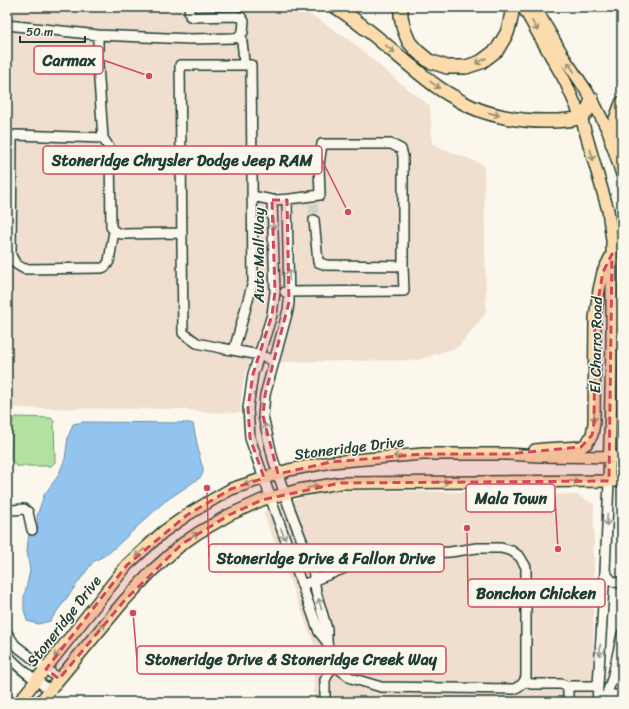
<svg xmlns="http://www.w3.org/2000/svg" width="629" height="709" font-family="Sriracha,sans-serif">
<rect width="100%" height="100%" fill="#fbf7ec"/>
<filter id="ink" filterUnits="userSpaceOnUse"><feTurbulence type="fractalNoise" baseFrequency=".025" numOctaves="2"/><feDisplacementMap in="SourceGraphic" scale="8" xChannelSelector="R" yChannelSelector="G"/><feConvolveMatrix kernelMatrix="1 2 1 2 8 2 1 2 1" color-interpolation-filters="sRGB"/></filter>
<g filter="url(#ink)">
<path fill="#f0decf" d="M7,7H296L318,19L352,42L394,78L430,106L432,144L484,165L486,313L458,347L418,360L280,362L288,330L294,304L295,258L293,192H269L271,294L269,313L263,332L246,371L242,389L240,413L204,412L183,409L7,408Z
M352,490L577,495L594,504L593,686L589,702H314V644L263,512L294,500L314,494Z
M622,661V699H614L617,679Z"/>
<path fill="#b1e2a2" stroke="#68906b" d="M16,417L51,418L54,421L55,462L51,466H16L11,460L12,422Z"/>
<path fill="#93c4ef" stroke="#658ea4" d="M84,422L189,423L193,424L201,463C204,469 204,471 201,477L164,502L109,553L93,562L50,621L38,624L27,621L24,610V597L30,571L27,551L29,532L38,529L37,516L44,495L58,476L65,459L68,437L73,424Z"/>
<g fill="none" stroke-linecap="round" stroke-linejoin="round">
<path stroke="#cfd2c7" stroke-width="9" stroke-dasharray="9 4.5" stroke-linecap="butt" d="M313,204L314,220"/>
<g stroke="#1f3d34" stroke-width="12">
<path id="minor" d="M7,25L98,35L190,39L234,38L238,37L243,32L244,21L241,17L235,16L193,17L190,16L189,7
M98,35V65L103,138L110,149L111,227C114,232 117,233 123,234L182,233
M241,35L243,50L244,65
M103,138L16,135L13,136L12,139L11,255C15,264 16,265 25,269L102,268C106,267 107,265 109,261L114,231
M252,196L272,200
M287,200L289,302L288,310L265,395L263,416L273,459L289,507L313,569L316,592L327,629V642L329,651L334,663L339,669L351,678L381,687L514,689C521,685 523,685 526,677V567L520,557L512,551L501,548H477L450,552L427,553L420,556L406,559L361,563L353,565L302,585
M314,220L318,262L326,265L403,266V156L401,149L391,144H322L319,165L320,195C304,197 288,200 272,200L275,292L272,315L253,374L248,408L250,438L275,511L319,632L327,642
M285,292L404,291L403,266
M234,350L253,282L251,65H180L183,333L197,343L221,348L260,355L274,361
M12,510L24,509L28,512L32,530
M605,571C610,580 612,583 622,583
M7,633L15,645L46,669L59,679
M7,654C16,667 37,681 50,690
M525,681L531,684H561L566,686L568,689V702
M566,686H598
M606,695H622
M325,702V680L334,663
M597,702L605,571L609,481
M604,702L612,679L622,634"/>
</g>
<g stroke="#1f3d34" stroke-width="14">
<path id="major" d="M523,7L565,81L581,117L608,210L612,240V342L609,481
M535,7L565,59L592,99L608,131L622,175
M535,450L544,449L581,447L587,443L592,435L594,423L595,318L599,290L603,272L611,256
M19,702L127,565L163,532L187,515L212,500L231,489L289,470L331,462L423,454H508L539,456L622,457
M40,702L124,601L153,570L182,544L198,533L229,515L262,500L298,490L340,483L622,481"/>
</g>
<g stroke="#1f3d34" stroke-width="16">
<path id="highway" d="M336,7C372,30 402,61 436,86C444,92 454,97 462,102C486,116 523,122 551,121C557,121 576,120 581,117C587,114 590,105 592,99
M401,7V16L404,30L409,42L418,52L429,61L447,67H466L481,62L497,50L507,33L510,23L512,12V7
M612,143L616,119L622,103"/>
</g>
<use href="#minor" stroke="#fbf7ec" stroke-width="9"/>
<use href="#major" stroke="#fcdcac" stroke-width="11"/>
<use href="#highway" stroke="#fcdcac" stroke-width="13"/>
</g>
<defs><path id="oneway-shaft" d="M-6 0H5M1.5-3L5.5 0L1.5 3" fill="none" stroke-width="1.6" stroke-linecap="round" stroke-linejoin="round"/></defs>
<g stroke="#8e8c70">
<use href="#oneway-shaft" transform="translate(535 26) rotate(60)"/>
<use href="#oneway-shaft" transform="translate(390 49) rotate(40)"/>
<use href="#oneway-shaft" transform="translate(481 61) rotate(151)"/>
<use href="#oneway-shaft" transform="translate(571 67) rotate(-124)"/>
<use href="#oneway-shaft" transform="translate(435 85) rotate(36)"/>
<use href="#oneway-shaft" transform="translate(494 114) rotate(13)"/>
<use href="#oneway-shaft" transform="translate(592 155) rotate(75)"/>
<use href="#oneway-shaft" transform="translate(594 416) rotate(90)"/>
<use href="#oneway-shaft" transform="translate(399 456) rotate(175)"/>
<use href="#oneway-shaft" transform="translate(573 481)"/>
<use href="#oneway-shaft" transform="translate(443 482)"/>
<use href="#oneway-shaft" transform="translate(249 483) rotate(161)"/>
<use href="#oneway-shaft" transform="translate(313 487) rotate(-10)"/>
<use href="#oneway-shaft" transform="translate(193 536) rotate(-34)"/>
<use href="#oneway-shaft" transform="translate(140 553) rotate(137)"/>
<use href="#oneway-shaft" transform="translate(101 628) rotate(-51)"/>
<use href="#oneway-shaft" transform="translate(58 653) rotate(128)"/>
</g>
<g stroke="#8d9a90">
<use href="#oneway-shaft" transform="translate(273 224) rotate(88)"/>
<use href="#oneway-shaft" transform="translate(289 275) rotate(-90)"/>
<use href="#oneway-shaft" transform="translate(266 429) rotate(-102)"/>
<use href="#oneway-shaft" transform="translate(607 520) rotate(92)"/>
<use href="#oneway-shaft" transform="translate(283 534) rotate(70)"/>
<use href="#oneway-shaft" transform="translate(320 604) rotate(-106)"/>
<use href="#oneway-shaft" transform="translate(600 650) rotate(93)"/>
</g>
</g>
<path fill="#d1495b" fill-opacity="0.2" stroke="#d1495b" stroke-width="3" stroke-dasharray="8 5" stroke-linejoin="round" d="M272,200H287L289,302L265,395L263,416L278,474L331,462L423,454H508L581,447L592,435L594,423L595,318L603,272L612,254L609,481L340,483L262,500L229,515L182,544L124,601L59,679L46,669L127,565L187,515L231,489L264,478L250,438L248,408L253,374L272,315L275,292Z"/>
<g text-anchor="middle" stroke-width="3" stroke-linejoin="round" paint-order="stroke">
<g font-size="15" fill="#1f3d34" stroke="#fbf7ec">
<text transform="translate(259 255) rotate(-90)" y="5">Auto Mall Way</text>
<text transform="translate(596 345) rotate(-89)" y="5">El Charro Road</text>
<text transform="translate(349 448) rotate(-7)" y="5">Stoneridge Drive</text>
<text transform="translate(64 621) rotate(-52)" y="5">Stoneridge Drive</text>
</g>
</g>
<path fill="none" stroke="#d1495b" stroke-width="1.5" d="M149 76L103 60M348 212L322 160M558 549L555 498M207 488L209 558M467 528L468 593M133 613L137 660"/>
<g fill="#d1495b" stroke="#fbf7ec" stroke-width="1.5">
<circle cx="149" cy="76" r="4"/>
<circle cx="348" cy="212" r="4"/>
<circle cx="558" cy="549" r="4"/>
<circle cx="207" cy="488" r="4"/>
<circle cx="467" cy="528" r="4"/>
<circle cx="133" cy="613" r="4"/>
</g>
<g fill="#fbf7ec" stroke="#d1495b" stroke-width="1.5">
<rect x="34" y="46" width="69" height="28" rx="4"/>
<rect x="43" y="146" width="279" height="28" rx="4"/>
<rect x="466" y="484" width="89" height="28" rx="4"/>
<rect x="209" y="544" width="235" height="28" rx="4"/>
<rect x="468" y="579" width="137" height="28" rx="4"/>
<rect x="137" y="646" width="309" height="28" rx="4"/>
</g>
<g font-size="16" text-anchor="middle" font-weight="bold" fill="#1f3d34">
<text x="69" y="66">Carmax</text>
<text x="182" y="166">Stoneridge Chrysler Dodge Jeep RAM</text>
<text x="511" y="504">Mala Town</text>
<text x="326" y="564">Stoneridge Drive &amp; Fallon Drive</text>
<text x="536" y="599">Bonchon Chicken</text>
<text x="291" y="665">Stoneridge Drive &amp; Stoneridge Creek Way</text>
</g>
<rect width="629" height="709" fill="none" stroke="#fbf7ec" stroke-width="24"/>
<rect x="12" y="12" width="605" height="685" fill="none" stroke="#1f3d34" stroke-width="1.5" filter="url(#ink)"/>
<path d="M20 36v6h65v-6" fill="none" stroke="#1f3d34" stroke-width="2"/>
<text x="26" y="36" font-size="12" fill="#1f3d34" stroke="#fbf7ec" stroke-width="3" paint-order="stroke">50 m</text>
</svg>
